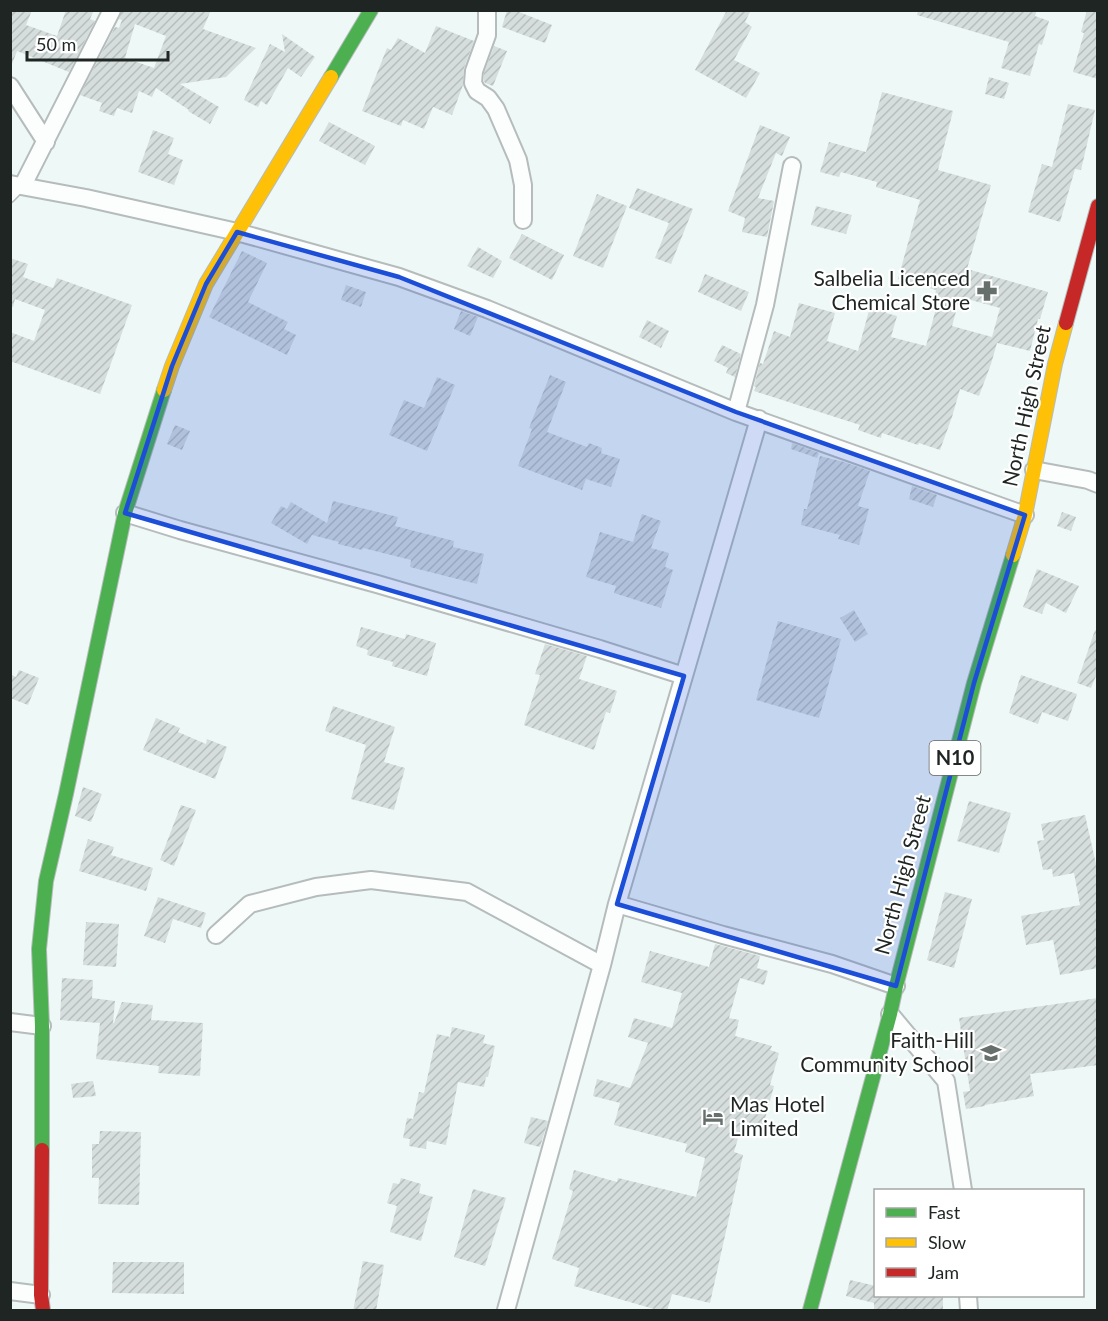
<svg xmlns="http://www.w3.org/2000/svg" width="1108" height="1321" font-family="Lato,sans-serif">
<defs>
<pattern id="building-hatch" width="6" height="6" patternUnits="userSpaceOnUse" patternTransform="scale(1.5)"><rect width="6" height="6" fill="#d6dedd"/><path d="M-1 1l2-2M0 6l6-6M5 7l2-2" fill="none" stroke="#b7bebd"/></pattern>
</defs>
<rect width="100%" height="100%" fill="#eef8f6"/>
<path fill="url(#building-hatch)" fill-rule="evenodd" d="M10,10H32L26,25L57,36L66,10H94L90,19L95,21L69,72L17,51L12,64L10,63Z
M122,10H211L203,29L256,48L226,77L180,84L219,107L210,124L188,111L189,110L156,88L152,97L139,91L132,113L117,108L114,116L99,111L102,103L80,95L115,27L119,28L122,20L119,19ZM135,24L166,36L154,68L125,58Z
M507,10H514L552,25L545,43L502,27Z
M727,10H751L745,22L752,27L734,60L760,73L746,98L695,70Z
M918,10H1037L1035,16L1049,21L1042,45L1039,44L1030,76L1001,68L1009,42L917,15Z
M1087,10H1098V79L1073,72L1084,33L1081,32Z
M436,26L474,41L464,68L463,85L452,115L433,107L424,129L403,120L401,126L362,111L387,48L391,50L398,38L425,53Z
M282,34L315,57L301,77L288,68L267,105L261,101L258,107L244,100L270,44L285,52Z
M494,46L507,51L493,86L485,83L484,81V73Z
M989,77L1009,83L1004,99L985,94Z
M882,92L953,111L938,170L991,185L967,269L1048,292L1040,319H1038L1030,351L997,343L991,364L979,396L960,389L952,417L940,450L919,443L918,445L882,433L881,438L858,430L860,425L754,391L756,387L754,386L760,363L763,364L774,331L790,337L799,303L835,313L827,341L858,351L871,303L888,308L886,313L897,316L891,337L926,346L939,297L935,295L936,290L898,279L920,200L876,187L877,182L841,172L839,177L820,172L829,142L866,152ZM960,297L1000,308L992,337L952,326Z
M1068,104L1095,110L1081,170L1075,169L1060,222L1028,212L1042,164L1052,167Z
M329,122L375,146L365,165L319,141Z
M760,125L790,137L782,156L776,153L758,198L774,201L767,237L742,232L745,218L728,211Z
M153,130L174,138L168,154L183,160L174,185L138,172Z
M637,188L693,209L671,264L655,258L669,223L629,208Z
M597,194L627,206L603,268L573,256Z
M816,206L852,215L846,234L811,225Z
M522,234L564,255L552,280L509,258Z
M478,247L502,261L493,278L467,266Z
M242,251L267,263L248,302L288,322L284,329L296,335L287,355L209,317Z
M10,258L28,264L23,277L53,288L57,278L132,305L100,394L10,361V332L34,341L45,310L15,299L13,307L10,306Z
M705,274L749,292L741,311L698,292Z
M346,285L366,292L361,307L341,300Z
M461,311L478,317L470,336L454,329Z
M647,320L669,331L661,348L639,337Z
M722,345L741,354L735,377L726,373L728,368L714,361Z
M550,375L566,382L547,432L587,447L589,443L602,448L601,453L620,459L611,487L586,479L582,490L518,466L532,429L529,428Z
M437,377L455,385L427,451L389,435L404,400L424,408Z
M175,425L190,431L182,450L167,444Z
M792,443L819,453L817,458L791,449Z
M820,456L844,462L870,471L858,506L869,509L859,545L838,539L840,535L801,525L804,509H807Z
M912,486L937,495L933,507L909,499Z
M333,501L398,517L395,526L454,541L453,547L484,554L477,584L410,567L411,560L363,548L362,550L338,544L339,542L312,535L307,544L271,523L281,506L287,509L291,502L327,523Z
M1062,512L1076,517L1071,531L1057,526Z
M642,514L661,521L651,548L669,553L665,567L673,570L661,608L614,593L616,586L586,577L600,532L633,542Z
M1037,569L1079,586L1066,613L1046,603L1042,614L1023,607Z
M854,610L868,634L855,642L840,618Z
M778,621L841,639L819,718L756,700Z
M361,627L405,639L406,634L436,643L427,676L392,666L393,662L367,655L368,650L356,646Z
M1095,630L1098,631V671L1091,688L1077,683Z
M545,644L587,656L579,679L617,691L610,713L606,712L594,750L524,725L540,675L535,674Z
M19,670L39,678L28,705L10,698V674L16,677Z
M1021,675L1077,694L1068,721L1042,712L1038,724L1009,713Z
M333,706L395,727L384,762L405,768L394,810L351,799L366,745L325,731Z
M156,718L180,728L178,732L206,744L207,739L227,747L215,779L143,750Z
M83,787L102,794L91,822L75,816Z
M969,801L1011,813L999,853L957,841Z
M181,805L196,810L174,866L160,860Z
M1085,815L1098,873V968L1060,975L1053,940L1026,945L1021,916L1080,905L1074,873L1053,877L1052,869L1043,870L1037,841L1044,840L1041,824Z
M88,839L114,847L111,855L153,868L146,891L79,871Z
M945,892L972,899L954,968L927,960Z
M158,897L206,913L201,928L173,919L165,943L144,936Z
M86,922L119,924L116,967L83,965Z
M715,944L760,956L757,968L768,971L764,985L740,978L729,1018L739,1020L735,1036L772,1046L770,1050L779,1053L770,1085L774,1086L763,1126L743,1121L734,1152L743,1155L710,1303L672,1294L667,1311H661L574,1286L579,1268L552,1259L573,1191L569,1189L574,1170L617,1182L618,1178L696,1197L705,1158L685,1152L687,1144L614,1125L620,1103L593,1096L597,1079L630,1088L648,1043L628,1037L634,1018L672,1028L682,993L641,982L650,951L709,967Z
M62,978L93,980L92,998L115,1001L113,1023H114L122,1002L153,1005L151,1020L203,1023L200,1076L158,1073L159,1066L96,1059L100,1023L60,1020Z
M1098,998V1065L1030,1074L1034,1096L985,1105V1106L966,1109L963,1092L970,1091L959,1018Z
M452,1027L485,1035L483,1043L495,1046L488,1077H486L484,1087L458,1082L446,1145L427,1141L426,1149L409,1146L410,1139L403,1138L407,1118L413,1119L419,1092L424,1093L437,1034L450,1037Z
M93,1081L96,1096L73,1098L71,1084Z
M531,1117L548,1121L540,1147L524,1143Z
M100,1131L141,1132L139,1205L98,1204L99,1178H92V1144H99Z
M401,1178L421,1184L419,1193L433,1197L421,1241L390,1232L397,1206L387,1203L393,1183L399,1184Z
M473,1189L506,1198L485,1266L454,1257Z
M363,1261L384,1265L376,1311H353Z
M113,1262H184V1294L112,1293Z
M850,1280L876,1286V1296H943V1311H874V1303L846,1296Z"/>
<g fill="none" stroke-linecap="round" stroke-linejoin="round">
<g stroke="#b5bcbb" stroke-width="11">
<path id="lane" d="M10,198L23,185"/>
</g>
<g stroke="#b5bcbb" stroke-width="20">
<path id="street" d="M487,10V35L474,71L473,83L477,91L488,98L496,109L518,160L523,185V220
M10,86L46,142
M10,184L86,198L237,232L399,277L487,309L736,412L1025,515
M23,185L112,10
M736,412L765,305L792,166
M1034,470L1088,480L1098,484
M125,513L180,530L377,584L600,649L684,676L759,419
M617,904L723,935L832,964L896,986
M216,935L250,904L316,887L371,880L467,892L602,965
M890,1014L946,1081L963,1190
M10,1022L42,1026
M10,1291L41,1295
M968,1296L969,1310
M506,1310L602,965L617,904L684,676"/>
</g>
<g stroke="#b5bcbb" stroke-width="16">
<path id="fast" d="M331,77L371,10
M42,1150V1026L39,949L46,881L66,794L125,513L164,390
M810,1310L890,1014L896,986L974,683L1013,555"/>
</g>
<g stroke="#b5bcbb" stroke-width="16">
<path id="slow" d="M164,390L172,366L206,284L331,77
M1013,555L1025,515L1055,364L1066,323"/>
</g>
<g stroke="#b5bcbb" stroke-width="16">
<path id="jam" d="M1066,323L1098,206
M42,1150L41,1295L43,1310"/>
</g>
<use href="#lane" stroke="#fcfefe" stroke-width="8"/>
<use href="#street" stroke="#fcfefe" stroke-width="16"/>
<use href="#fast" stroke="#4caf50" stroke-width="14"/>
<use href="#slow" stroke="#ffc107" stroke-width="14"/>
<use href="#jam" stroke="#c62828" stroke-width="14"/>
</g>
<path fill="#1d4ed8" fill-opacity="0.2" stroke="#1d4ed8" stroke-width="4.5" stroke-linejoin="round" d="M237,232L399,277L736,412L1025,515L974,683L896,986L617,904L684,676L125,513L172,366L206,284Z"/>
<defs>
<g id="pharmacy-bare" transform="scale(1.62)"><path d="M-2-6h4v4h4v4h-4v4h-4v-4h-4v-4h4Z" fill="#676f6d" stroke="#fff" stroke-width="2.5" paint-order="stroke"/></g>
<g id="school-bare" transform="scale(1.62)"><path d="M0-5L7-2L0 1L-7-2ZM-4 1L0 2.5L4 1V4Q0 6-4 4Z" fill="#676f6d" stroke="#fff" stroke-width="2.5" paint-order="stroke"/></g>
<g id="hotel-bare" transform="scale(1.62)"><path d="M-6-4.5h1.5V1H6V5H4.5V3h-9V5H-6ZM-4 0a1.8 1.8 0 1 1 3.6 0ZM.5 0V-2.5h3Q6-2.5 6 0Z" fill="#676f6d" stroke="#fff" stroke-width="2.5" paint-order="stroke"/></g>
</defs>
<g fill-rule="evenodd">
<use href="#pharmacy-bare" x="987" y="291"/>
<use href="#school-bare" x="991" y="1053"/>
<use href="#hotel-bare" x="713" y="1117"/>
</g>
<g text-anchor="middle" stroke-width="4.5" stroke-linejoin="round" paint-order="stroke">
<rect fill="#fff" stroke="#626665" stroke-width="1.5" x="929.5" y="741" width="51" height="34" rx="4.5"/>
<g font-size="20" font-weight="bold" fill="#1e2523">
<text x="955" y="765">N10</text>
</g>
<g font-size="21" fill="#1e2523" stroke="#fff" text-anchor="end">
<text x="970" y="286">Salbelia Licenced<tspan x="970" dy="24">Chemical Store</tspan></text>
<text x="974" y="1048">Faith-Hill<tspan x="974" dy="24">Community School</tspan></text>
<text x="730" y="1112" text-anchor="start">Mas Hotel<tspan x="730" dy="24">Limited</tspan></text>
</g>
<g font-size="21" fill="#1e2523" stroke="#fff">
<text transform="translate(1027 406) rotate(-78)" y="7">North High Street</text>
<text transform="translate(903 875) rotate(-75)" y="7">North High Street</text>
</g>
</g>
<rect width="1108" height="1321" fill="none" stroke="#1e2523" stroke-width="24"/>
<rect x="874" y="1189" width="210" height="108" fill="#ffffff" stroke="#a5a8a7" stroke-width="1.5"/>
<rect x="886" y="1208" width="30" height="9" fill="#4caf50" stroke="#a5a8a7" stroke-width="1.5"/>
<text x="928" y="1219" font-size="18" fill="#1e2523">Fast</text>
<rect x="886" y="1238" width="30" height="9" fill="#ffc107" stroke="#a5a8a7" stroke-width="1.5"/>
<text x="928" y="1249" font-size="18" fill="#1e2523">Slow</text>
<rect x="886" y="1268" width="30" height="9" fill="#c62828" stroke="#a5a8a7" stroke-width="1.5"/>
<text x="928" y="1279" font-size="18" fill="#1e2523">Jam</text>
<path d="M27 51v9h141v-9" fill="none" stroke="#1e2523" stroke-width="3"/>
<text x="36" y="51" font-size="18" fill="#1e2523" stroke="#ffffff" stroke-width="4.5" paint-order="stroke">50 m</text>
</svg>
